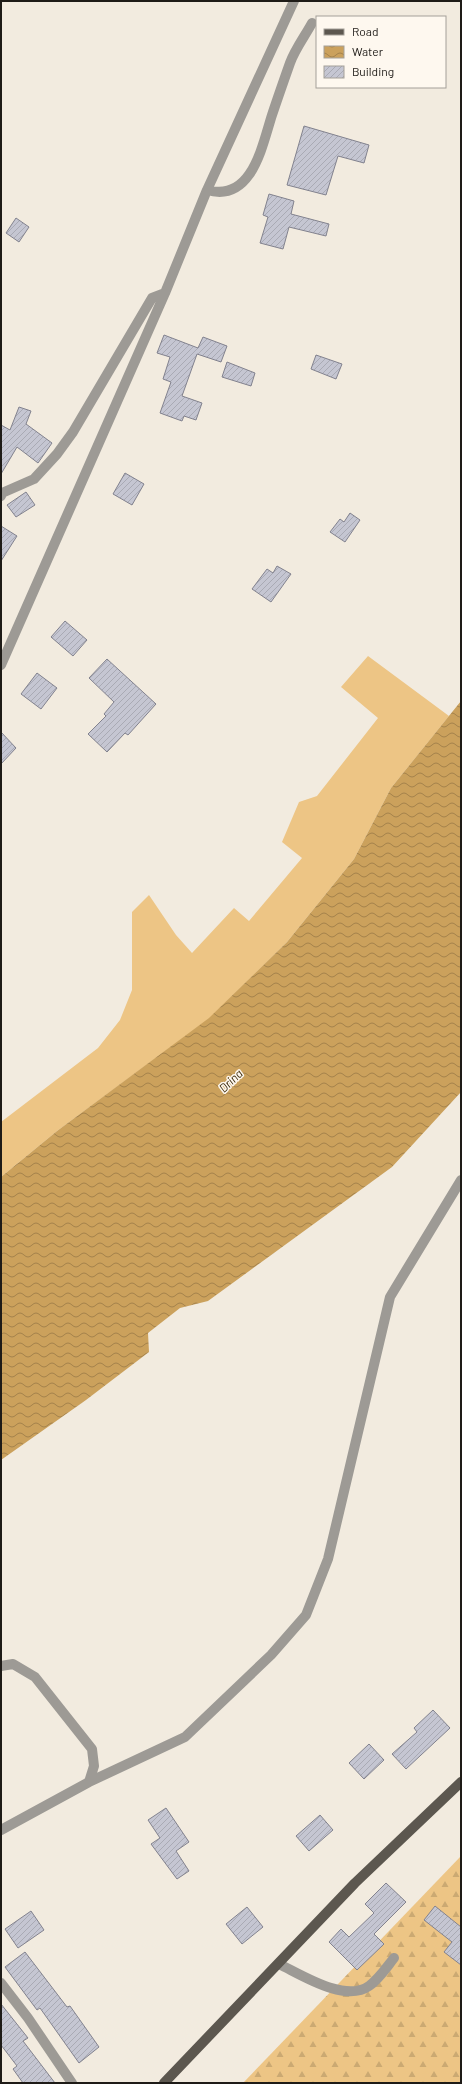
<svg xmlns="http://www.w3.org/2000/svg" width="462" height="2084" font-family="Barlow,sans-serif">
<defs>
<pattern id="forest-firs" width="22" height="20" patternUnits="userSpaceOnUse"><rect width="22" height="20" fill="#edc585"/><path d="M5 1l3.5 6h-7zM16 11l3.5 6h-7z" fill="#cba972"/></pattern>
<pattern id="water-waves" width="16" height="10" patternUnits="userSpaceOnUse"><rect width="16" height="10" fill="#cba15c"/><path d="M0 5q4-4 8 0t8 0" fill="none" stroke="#a4824b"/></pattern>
<pattern id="building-hatch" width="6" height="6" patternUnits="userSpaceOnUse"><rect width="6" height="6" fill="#c5c6d2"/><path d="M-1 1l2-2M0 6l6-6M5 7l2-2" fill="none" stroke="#a9aab4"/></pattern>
</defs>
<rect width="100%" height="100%" fill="#f2ebdf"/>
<path fill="#edc585" d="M368,656L449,716L391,788L354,859L287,942L210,1018L57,1131L1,1177V1122L98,1048L120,1020L132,990V912L149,895L176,935L192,953L234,908L249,921L302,858L282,842L299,802L317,796L378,718L341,687Z"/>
<path fill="url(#forest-firs)" d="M461,1856V2083H243Z"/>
<path fill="url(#water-waves)" d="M461,701V1092L392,1167L208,1301L180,1308L148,1333L149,1352L86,1400L1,1460V1177L57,1131L209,1018L287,942L354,859L391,788Z"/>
<path fill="url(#building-hatch)" stroke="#82828e" d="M304,126L369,145L364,163L338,156L326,195L287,185Z
M269,194L294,201L291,214L329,224L326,236L289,227L283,249L260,243L268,217L263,215Z
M16,218L29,227L19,242L6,233Z
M164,335L198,348L203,337L227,346L221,362L197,354L182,396L202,403L196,420L184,416L182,421L160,413L171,382L163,379L170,357L157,353Z
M316,355L342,364L336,379L311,369Z
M227,362L255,373L251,386L222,377Z
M19,407L31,411L26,424L52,443L38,463L17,447L1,474V425L10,430Z
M125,473L144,484L132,505L113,494Z
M26,492L35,505L16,517L7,505Z
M350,513L360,520L345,542L330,532L340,519L344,522Z
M1,526L17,536L1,561Z
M277,566L291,574L271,602L252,589L267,569L273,573Z
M65,621L87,640L73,656L51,637Z
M107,659L156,704L128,735L125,733L107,752L88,734L106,716L104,714L114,702L89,678Z
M37,673L57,688L41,709L21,694Z
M1,732L16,748L1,764Z
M433,1710L450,1728L406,1769L392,1754L417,1732L414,1728Z
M369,1744L384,1760L364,1779L349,1763Z
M166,1808L189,1842L176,1851L189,1871L177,1879L151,1844L160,1838L148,1820Z
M320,1815L333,1830L309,1851L296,1836Z
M386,1883L406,1902L374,1934L384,1944L357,1970L329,1942L341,1929L349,1937L374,1913L365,1904Z
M435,1906L461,1927V1965L444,1952L452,1942L424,1920Z
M247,1907L263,1927L242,1944L226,1924Z
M31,1911L44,1930L18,1948L5,1929Z
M25,1952L67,2007L70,2006L99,2047L79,2063L40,2008L37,2010L5,1967Z
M1,2004L28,2038L23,2041L55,2083H23L13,2069L17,2066L1,2045Z"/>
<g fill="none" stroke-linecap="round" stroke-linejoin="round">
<path stroke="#9d9a95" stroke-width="10" d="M207,190C252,203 262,146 272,115C278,97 284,80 290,63C295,49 305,36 312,23
M1,496L2,493L34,479L57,454L73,432L152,298L165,293
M1,665L165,293L207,190L294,1
M1,1666L13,1664L35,1677L92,1749L94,1766L89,1782
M1,1830L89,1782L185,1737L271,1655L306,1615L328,1559L390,1297L461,1180
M279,1964C302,1975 345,2003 369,1986C379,1979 386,1968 394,1958
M1,1983L28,2018L72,2083"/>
<path stroke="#5c574f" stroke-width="10" d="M164,2083L355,1883L461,1782"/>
</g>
<g text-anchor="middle" stroke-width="3" stroke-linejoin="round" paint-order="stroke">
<g font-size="12" font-style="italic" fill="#3c2b0b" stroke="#fef8ef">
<text transform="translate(231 1081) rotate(-44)" y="4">Drina</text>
</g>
</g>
<rect width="462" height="2084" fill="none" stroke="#1e1b17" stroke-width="4"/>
<rect x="316" y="16" width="130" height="72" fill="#fef8ef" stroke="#a4a099"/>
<rect x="324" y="29" width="20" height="6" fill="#5c574f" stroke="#a4a099"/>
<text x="352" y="36" font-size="12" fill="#1e1b17">Road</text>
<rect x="324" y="46" width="20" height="12" fill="url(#water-waves)" stroke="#a4a099"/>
<text x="352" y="56" font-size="12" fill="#1e1b17">Water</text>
<rect x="324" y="66" width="20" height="12" fill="url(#building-hatch)" stroke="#a4a099"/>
<text x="352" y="76" font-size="12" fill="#1e1b17">Building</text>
</svg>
